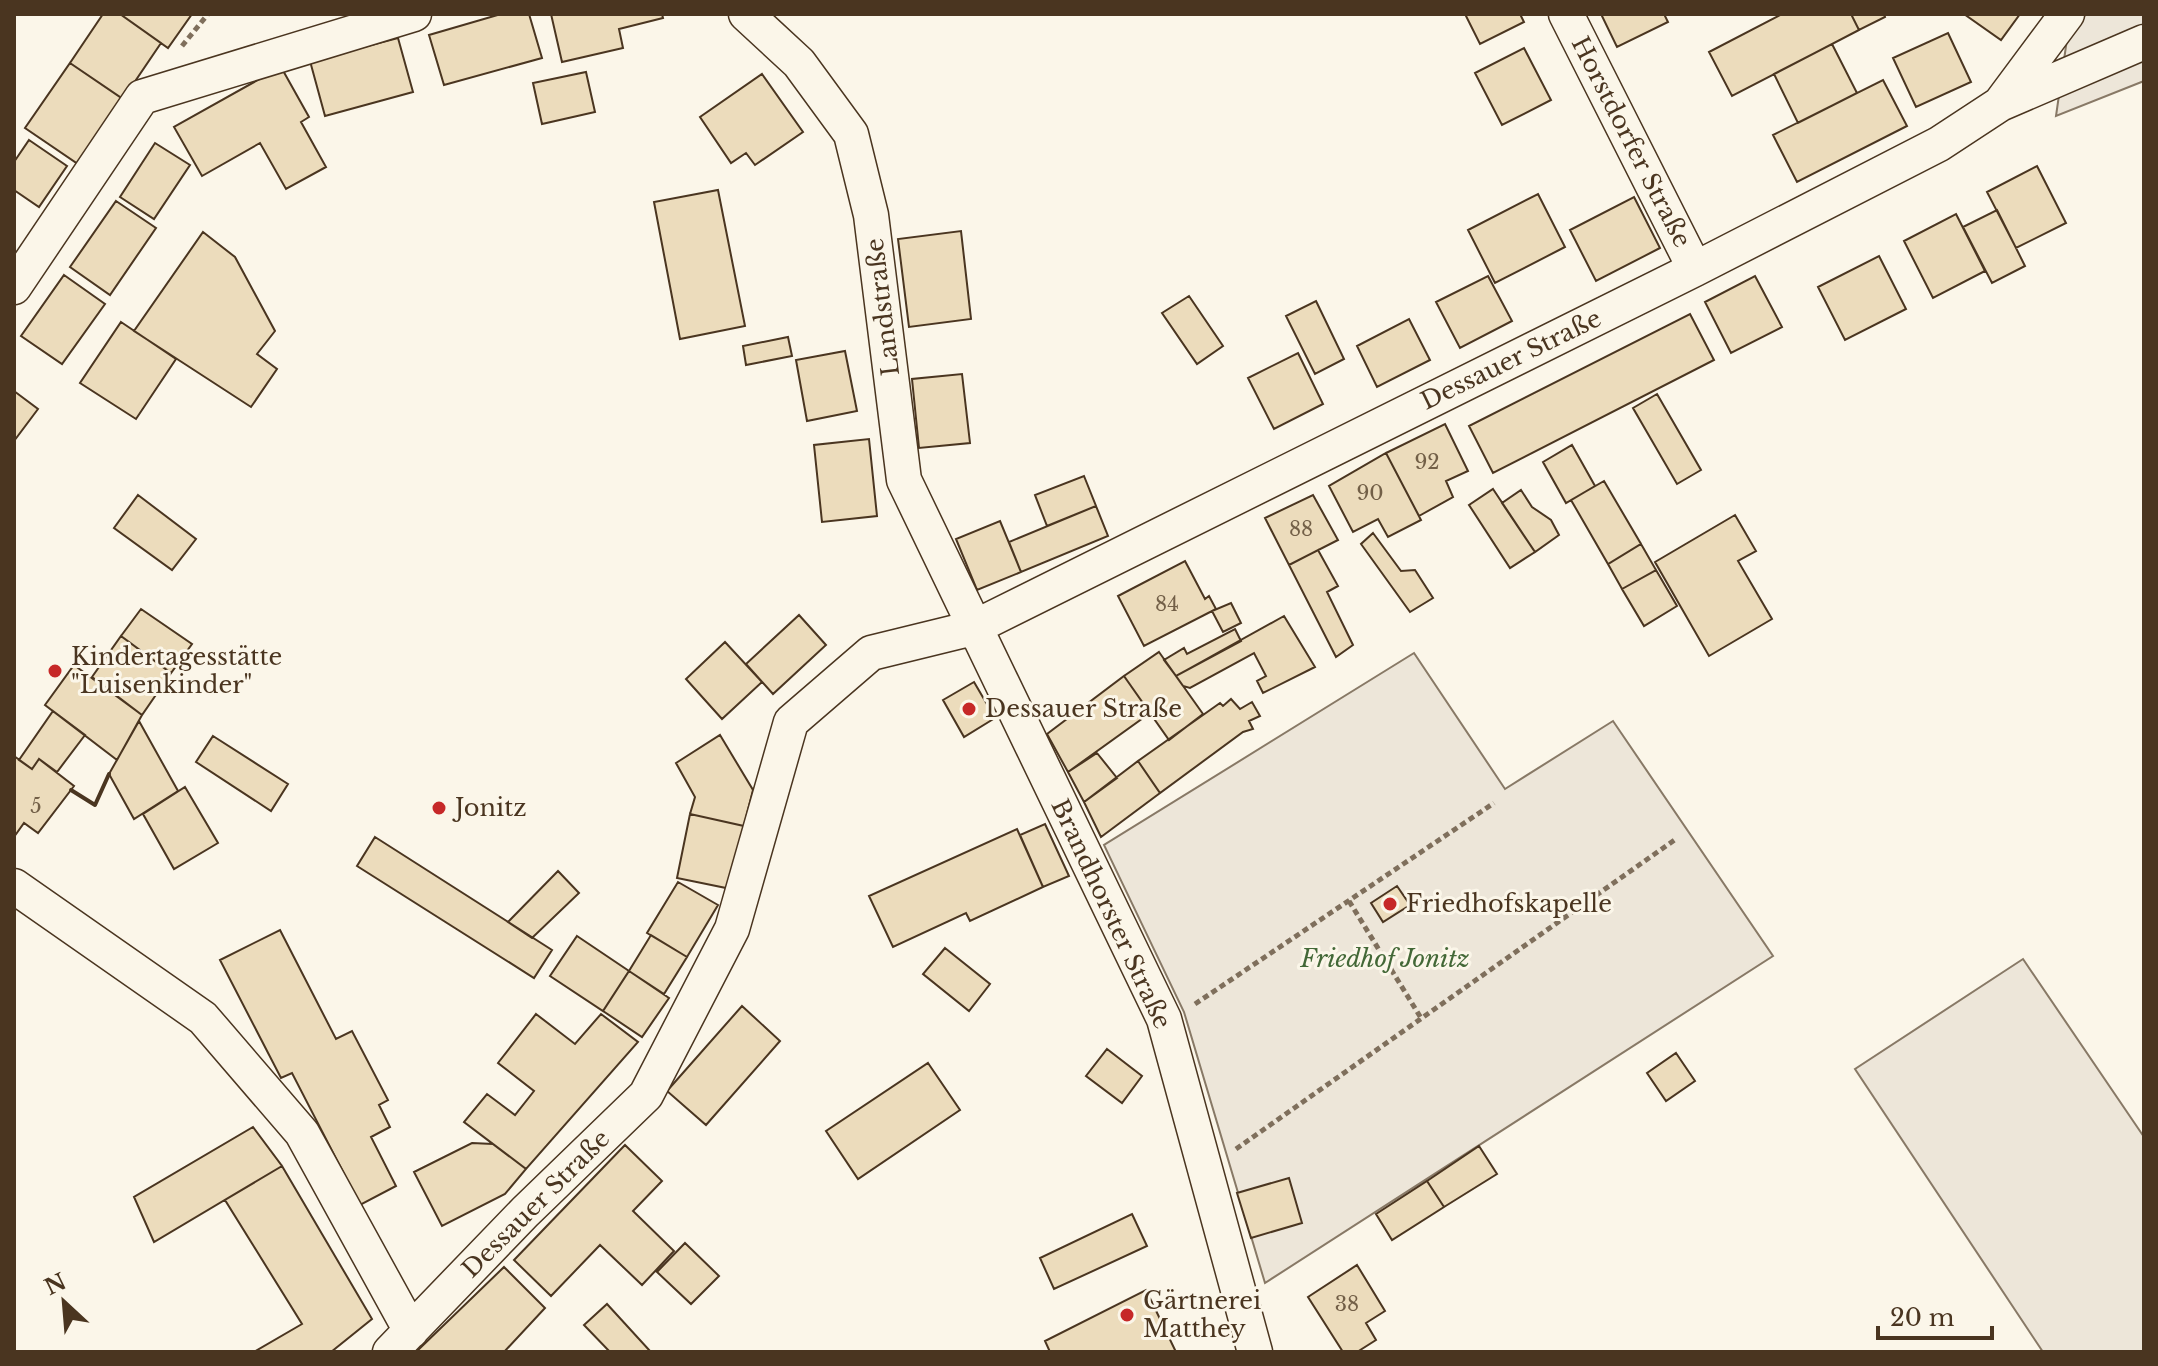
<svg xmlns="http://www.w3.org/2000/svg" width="2158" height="1366" font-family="'Libre Baskerville',serif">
<rect width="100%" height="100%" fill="#fbf6e9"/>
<path fill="#ede6d9" stroke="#887966" stroke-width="2" d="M2086,14H2144V81L2056,116L2067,39Z
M1414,653L1505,789L1613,721L1773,956L1265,1283L1184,1012L1104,845Z
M2023,959L2144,1137V1352H2043L1855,1069Z"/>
<path fill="#ecdcbc" stroke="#4a3520" stroke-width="2" d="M103,14H120L161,43L123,99L70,63Z
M120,14H192L168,48Z
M501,14H529L542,58L444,85L429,35Z
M551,14H662L663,18L619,29L623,48L562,62Z
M1465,14H1520L1524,22L1480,44Z
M1601,14H1664L1668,22L1617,47Z
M1782,14H1851L1859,30L1732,96L1709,52Z
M1851,14H1884L1885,17L1859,30Z
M1964,14H2020L2001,40Z
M1948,33L1971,82L1916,107L1893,58Z
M398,38L413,92L325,116L310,61Z
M1832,44L1857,93L1798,123L1774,74Z
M1524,48L1551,100L1502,125L1475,73Z
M70,63L123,99L78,164L25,128Z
M281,67L309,117L301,122L326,167L286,189L260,143L202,176L174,127Z
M586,72L595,112L542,124L533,83Z
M762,74L803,132L755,165L746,153L731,163L700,117Z
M1883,80L1907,126L1797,182L1773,135Z
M29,140L67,166L39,207L14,190V162Z
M155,143L190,165L154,219L120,197Z
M2037,166L2066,223L2016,248L1987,192Z
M718,190L745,326L680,339L654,202Z
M1538,194L1565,247L1495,283L1468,230Z
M1634,197L1660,248L1596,281L1570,230Z
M116,201L156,228L110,295L70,267Z
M1997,210L2025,266L1992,283L1963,227Z
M1956,214L1985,271L1933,298L1904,241Z
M961,231L971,319L909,327L898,239Z
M203,232L235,257L275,331L257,354L277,369L251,407L134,331Z
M1879,256L1906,309L1845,340L1818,287Z
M64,275L105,304L62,364L21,336Z
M1488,276L1512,321L1460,348L1436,302Z
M1755,276L1782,327L1731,353L1705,302Z
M1189,296L1223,346L1197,364L1162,313Z
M1316,301L1344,359L1315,374L1286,316Z
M1690,314L1714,360L1493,473L1469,426Z
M1409,319L1430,360L1377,387L1357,346Z
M121,322L176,359L136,419L80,383Z
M788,337L792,356L746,365L743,346Z
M845,351L857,411L807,421L796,360Z
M1298,353L1323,404L1274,429L1248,378Z
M962,374L970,443L919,448L912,379Z
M14,391L38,409L14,441Z
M1657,394L1701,470L1677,484L1633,408Z
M1445,424L1468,471L1446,481L1453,497L1419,516L1386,453Z
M869,439L877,516L822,522L814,445Z
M1572,445L1595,486L1566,503L1543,462Z
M1386,453L1421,520L1388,537L1378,519L1353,532L1329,486Z
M1084,476L1096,506L1047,526L1035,495Z
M1604,481L1641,544L1608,564L1571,500Z
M1493,489L1535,552L1510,568L1469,505Z
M1521,490L1532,507L1551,520L1559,535L1535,552L1502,503Z
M138,495L196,539L172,570L114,528Z
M1313,495L1338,540L1289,565L1265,518Z
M1096,506L1108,536L1021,572L1009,542Z
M1735,515L1756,551L1738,561L1772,619L1709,656L1655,562Z
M1000,521L1021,572L977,590L956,539Z
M1373,533L1401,571L1415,570L1433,598L1410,612L1361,544Z
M1641,544L1656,570L1622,589L1608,564Z
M1318,550L1338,586L1327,592L1353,645L1336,657L1289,565Z
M1185,561L1205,599L1209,596L1216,609L1144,646L1118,596Z
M1656,570L1677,606L1644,626L1622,589Z
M1231,603L1241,623L1223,632L1212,611Z
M141,609L192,644L171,673L121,636Z
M799,615L826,645L773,694L746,664Z
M1284,616L1315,667L1263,693L1257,681L1266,676L1254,653L1190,688L1183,686L1176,676Z
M1235,629L1241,641L1176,676L1164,660L1184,648L1187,654Z
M121,636L171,673L142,715L92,677Z
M725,642L762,682L722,719L686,679Z
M1159,652L1203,714L1169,740L1124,676Z
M74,665L142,715L117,760L45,705Z
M1124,676L1150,713L1068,772L1047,734Z
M974,682L995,718L964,737L943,700Z
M1231,699L1240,709L1252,702L1260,716L1249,721L1253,729L1243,732L1160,793L1138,761L1220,703L1223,706Z
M53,711L85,735L57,772L39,759L32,769L19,760Z
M139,721L178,791L134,819L109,774Z
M720,735L753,790L744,826L690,814L695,797L676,763Z
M213,736L288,784L271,811L196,762Z
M1097,753L1117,778L1084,802L1068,772Z
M14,756L32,769L39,759L74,786L38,833L24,823L14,837Z
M1138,761L1160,793L1101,837L1084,802Z
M185,787L218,843L174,869L143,814Z
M690,814L744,826L731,889L677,878Z
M1045,824L1069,876L1043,887L1020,835Z
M1017,829L1043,887L970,921L966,913L893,947L869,896Z
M375,837L552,950L534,978L357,866Z
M558,871L579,893L532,938L508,922Z
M678,882L718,905L687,957L647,933Z
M1397,886L1410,905L1383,922L1371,903Z
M280,930L336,1039L352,1031L388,1100L379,1105L390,1127L371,1137L396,1186L360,1205L292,1073L281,1078L220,960Z
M651,935L687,957L664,994L629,971Z
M577,936L629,971L603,1011L550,976Z
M945,948L990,984L969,1011L923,974Z
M629,971L669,998L642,1037L603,1011Z
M742,1006L780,1041L706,1125L667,1091Z
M536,1014L575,1044L601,1014L638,1042L526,1169L464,1122L487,1094L515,1115L534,1091L498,1063Z
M1107,1049L1142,1076L1122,1103L1086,1076Z
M1676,1053L1695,1081L1666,1101L1647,1073Z
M928,1063L960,1110L858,1179L826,1131Z
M253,1127L282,1166L154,1242L134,1197Z
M472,1143L493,1144L526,1169L505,1194L442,1226L414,1172Z
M625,1145L662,1181L633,1211L674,1251L642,1285L600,1245L551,1296L514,1260Z
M1479,1146L1497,1174L1444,1207L1427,1181Z
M282,1166L372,1319L331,1352H254L302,1324L225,1200Z
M1289,1178L1302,1223L1251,1238L1237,1193Z
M1427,1181L1444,1207L1392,1240L1376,1214Z
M1132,1214L1147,1246L1054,1289L1040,1258Z
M685,1243L719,1276L691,1304L657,1272Z
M1357,1265L1385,1311L1366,1323L1376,1340L1357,1352H1343L1308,1297Z
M504,1267L545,1308L504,1352H416Z
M1146,1290L1176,1352H1050L1045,1341Z
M607,1304L650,1351L649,1352H610L584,1325Z"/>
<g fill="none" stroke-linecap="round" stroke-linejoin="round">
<g stroke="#4a3520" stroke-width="37">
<path id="minor" d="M746,14L799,63L851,134L871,215L904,480L1164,1019L1255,1352
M1566,14L1695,269
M2000,104L2144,42
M14,287L142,97L414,14
M14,886L203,1018L302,1133L411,1331
M390,1352L525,1212L646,1095L732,929L791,722L871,653L973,628L1695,269L1939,144L2000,104L2067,14"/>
</g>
<path stroke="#7f6f5c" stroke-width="5" stroke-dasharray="6 4" stroke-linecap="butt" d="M182,46L208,14
M1349,901L1421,1018
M1195,1004L1494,803
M1236,1149L1676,839"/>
<use href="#minor" stroke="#fbf6e9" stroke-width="34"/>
<path stroke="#4a3520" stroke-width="4" d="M71,790L95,805L109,774"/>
</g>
<g fill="#c62828" stroke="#fbf6e9" stroke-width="3">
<circle cx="55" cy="671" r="8"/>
<circle cx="969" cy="709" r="8"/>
<circle cx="439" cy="808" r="8"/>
<circle cx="1390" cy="904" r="8"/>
<circle cx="1127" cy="1315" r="8"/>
</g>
<g text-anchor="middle" stroke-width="6" stroke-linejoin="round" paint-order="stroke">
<g font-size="20" fill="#725f47">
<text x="1427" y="469">92</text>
<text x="1370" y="500">90</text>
<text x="1301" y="536">88</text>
<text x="1167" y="611">84</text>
<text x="36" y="813">5</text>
<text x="1347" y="1311">38</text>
</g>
<g font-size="24" fill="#4a3520" stroke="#fbf6e9">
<text transform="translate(1631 142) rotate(63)" y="8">Horstdorfer Straße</text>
<text transform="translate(883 307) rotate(-97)" y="8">Landstraße</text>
<text transform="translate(1511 360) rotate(-26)" y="8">Dessauer Straße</text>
<text transform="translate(1111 914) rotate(65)" y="8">Brandhorster Straße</text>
<text transform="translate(536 1204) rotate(-45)" y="8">Dessauer Straße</text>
</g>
<g font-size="24" fill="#4a3520" stroke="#fbf6e9" text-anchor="start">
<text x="71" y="665">Kindertagesstätte<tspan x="71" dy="28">"Luisenkinder"</tspan></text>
<text x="985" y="717">Dessauer Straße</text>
<text x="455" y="816">Jonitz</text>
<text x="1406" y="912">Friedhofskapelle</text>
<text x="1143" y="1309">Gärtnerei<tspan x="1143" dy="28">Matthey</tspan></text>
</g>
<g font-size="24" font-style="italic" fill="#436837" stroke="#fbf6e9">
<text x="1385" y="967">Friedhof Jonitz</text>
</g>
</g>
<rect width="2158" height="1366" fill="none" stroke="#4a3520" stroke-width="32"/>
<g transform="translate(64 1302) rotate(334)" stroke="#fbf6e9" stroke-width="6" paint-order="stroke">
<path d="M0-6L14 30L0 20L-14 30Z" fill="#4a3520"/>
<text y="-12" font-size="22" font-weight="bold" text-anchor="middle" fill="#4a3520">N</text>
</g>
<path d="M1878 1326v12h114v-12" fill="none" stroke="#4a3520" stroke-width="4"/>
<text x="1890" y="1326" font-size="24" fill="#4a3520" stroke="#fbf6e9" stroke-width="6" paint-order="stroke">20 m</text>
</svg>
